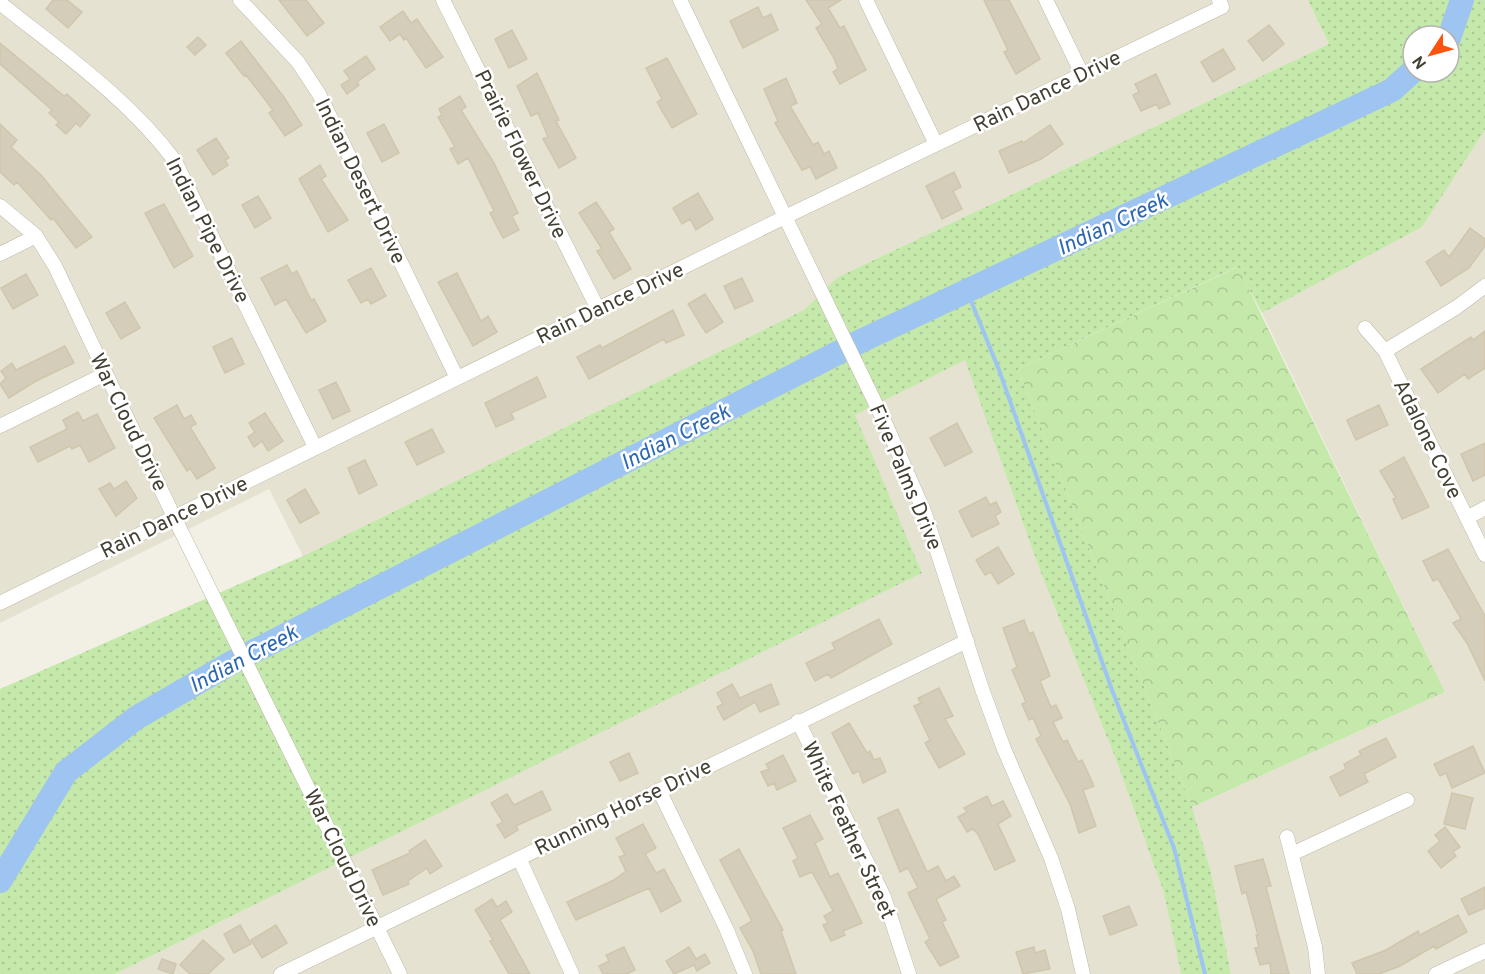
<svg xmlns="http://www.w3.org/2000/svg" width="1485" height="974" font-family="Overpass,sans-serif">
<defs>
<pattern id="grass-dots" width="8" height="8" patternUnits="userSpaceOnUse" patternTransform="scale(1.5)"><rect width="8" height="8" fill="#c5e8ab"/><path d="M2 2h.1M6 6h.1" fill="none" stroke="#aac894" stroke-width="1.8" stroke-linecap="round"/></pattern>
<pattern id="forest-crowns" width="20" height="18" patternUnits="userSpaceOnUse" patternTransform="scale(1.5)"><rect width="20" height="18" fill="#c5e8ab"/><path d="M2 6a3 3 0 1 1 6 0M12 15a3 3 0 1 1 6 0" fill="none" stroke="#aac894"/></pattern>
</defs>
<rect width="100%" height="100%" fill="#f2f0e4"/>
<path fill="#e6e2d2" d="M0,0H1308L1329,44L838,277L966,360L1041,573L1115,757L1164,893L1181,974H115L922,573L804,310L303,556L269,489L0,623Z
M1485,130V974H1231L1211,872L1192,807L1445,692L1262,313L1422,227Z"/>
<path fill="url(#grass-dots)" fill-rule="evenodd" d="M1308,0H1485V130L1422,227L1262,313L1237,267L1018,369L1192,807L1211,872L1231,974H1181L1164,893L1115,757L1041,573L965,360L855,415L922,573L115,974H0V689L303,556L804,310L838,277L1329,44ZM1413,36H1449V72H1413Z"/>
<path fill="url(#forest-crowns)" d="M1238,267L1445,692L1192,807L1018,369Z"/>
<g fill="none" stroke-linecap="round" stroke-linejoin="round">
<path stroke="#9ec4f1" stroke-width="4" d="M967,291L999,370L1112,690L1174,848L1205,974"/>
<path stroke="#9ec4f1" stroke-width="24" d="M1449,38L1462,0
M0,881L66,772L136,718L231,663L863,340L1392,90L1413,71"/>
</g>
<path fill="#d4cdb9" stroke="#cfc6ac" stroke-width="1.5" d="M53,0H67L82,12L68,28L46,9Z
M279,0H306L324,23L307,36Z
M806,0H841L828,8L840,28L844,26L866,70L840,84L833,72L838,69L834,58L816,28L822,24Z
M984,0H1009L1040,59L1016,74L1004,52L1008,50Z
M758,7L763,18L771,14L778,30L743,48L730,21Z
M403,11L411,23L417,19L443,57L426,68L406,38L404,40L400,34L390,41L380,27Z
M1269,25L1284,44L1263,61L1248,41Z
M512,30L527,59L509,68L495,39Z
M198,37L206,45L195,55L187,47Z
M241,41L283,96L302,125L285,136L269,113L273,110L246,75L244,76L226,53Z
M0,43L64,96L67,94L90,115L80,127L76,123L66,134L56,125L59,122L49,113L52,110L0,64Z
M1223,49L1235,69L1213,82L1201,62Z
M366,56L375,69L357,82L359,85L347,94L341,85L350,79L344,71Z
M667,58L697,114L672,128L657,102L662,99L646,68Z
M537,73L559,120L556,121L576,158L559,168L543,139L548,137L538,113L531,116L517,86Z
M1156,74L1170,104L1159,109L1157,104L1141,111L1133,95L1139,92L1135,84Z
M786,78L797,103L790,106L813,145L818,142L824,154L829,151L837,168L816,179L810,167L802,170L775,123L778,121L764,89Z
M460,96L466,107L461,110L494,163L518,213L512,216L519,230L503,238L490,213L494,211L468,158L458,164L450,149L455,147L438,117L442,115L439,109Z
M0,124L17,140L11,147L41,175L92,237L76,248L53,218L51,220L17,182L14,185L0,172Z
M384,124L399,153L382,162L367,133Z
M1050,125L1063,144L1041,159L1009,173L999,151L1022,141L1023,143Z
M216,138L229,158L225,160L228,165L213,175L197,150Z
M320,165L326,176L321,179L348,220L328,232L299,179Z
M954,172L961,187L953,191L962,209L942,219L926,186Z
M698,193L713,219L696,230L690,219L682,224L673,208Z
M258,196L271,218L255,228L242,205Z
M596,202L614,229L609,232L631,269L614,279L597,251L602,249L579,213Z
M164,204L193,256L174,268L145,213Z
M1470,228L1485,239V246L1469,268L1441,286L1426,262L1444,250L1449,257Z
M287,265L292,274L297,271L311,300L314,299L326,321L306,333L286,299L275,305L261,278Z
M371,268L386,296L371,304L368,299L361,303L348,280Z
M457,273L481,321L488,316L497,332L473,346L438,282Z
M26,274L38,295L13,309L1,288Z
M742,278L753,301L735,309L724,286Z
M705,294L723,322L706,333L688,304Z
M125,302L140,328L121,339L106,313Z
M673,310L684,335L666,343L664,339L589,379L577,357L600,345L602,348Z
M1485,331V368L1468,379L1465,374L1438,393L1421,369L1471,337L1473,340Z
M232,338L244,364L225,373L213,347Z
M65,346L74,363L36,381L9,398L0,384L6,378L1,371L12,363L16,370Z
M537,377L546,397L511,413L514,419L496,427L485,403Z
M336,382L350,411L333,419L319,390Z
M177,405L184,419L191,415L196,424L190,427L215,468L197,479L190,468L187,471L154,418Z
M1379,405L1388,425L1356,440L1347,420Z
M78,412L83,421L97,414L115,448L89,462L80,445L72,449L70,446L38,462L30,447L67,429L63,420Z
M265,413L283,441L268,451L262,441L254,447L248,437L255,432L249,423Z
M957,423L972,452L945,466L930,438Z
M432,429L444,452L417,465L405,442Z
M1485,443V475L1473,481L1461,454Z
M1404,457L1429,507L1402,519L1393,499L1396,498L1380,471Z
M365,460L377,485L359,494L348,468Z
M126,481L137,498L116,516L99,489L110,483L114,489Z
M305,489L319,513L300,523L287,500Z
M986,497L990,505L996,502L1001,512L995,516L999,524L972,537L959,511Z
M998,547L1014,574L998,584L991,572L985,575L976,560Z
M1448,549L1485,616V681L1467,643L1453,623L1461,619L1438,579L1433,581L1423,561Z
M879,619L892,644L831,678L828,674L815,681L806,663L835,649L832,643Z
M1024,620L1029,634L1033,632L1050,676L1040,681L1051,707L1056,705L1062,718L1053,722L1063,742L1067,740L1078,762L1082,760L1094,786L1083,790L1096,826L1079,833L1070,804L1036,739L1041,736L1033,718L1029,720L1022,704L1026,702L1012,670L1017,667L1003,628Z
M732,684L740,698L771,684L779,704L760,712L755,702L724,720L717,707L723,704L717,693Z
M939,688L953,716L945,719L965,754L939,768L925,743L930,740L914,706L921,703L918,698Z
M849,723L867,753L870,751L874,760L880,758L886,772L863,783L859,771L853,774L832,733Z
M1386,738L1396,757L1364,774L1368,782L1340,796L1330,777L1346,769L1344,764L1361,755L1359,751Z
M1473,746L1485,773L1452,788L1446,773L1440,776L1434,764Z
M629,753L638,773L620,781L610,762Z
M783,755L796,781L777,790L774,783L768,786L761,772L769,769L766,764Z
M542,791L551,810L516,826L518,830L505,838L497,825L503,822L491,803L507,794L514,805Z
M1452,793L1473,798L1465,829L1444,824Z
M987,796L992,806L1003,801L1011,816L998,824L1015,861L995,870L978,834L973,829L967,832L958,817L967,812L964,808Z
M898,809L927,872L938,866L946,881L954,876L960,886L936,899L946,920L942,922L959,957L940,966L925,942L930,939L908,893L918,888L908,868L900,872L878,818Z
M810,815L823,839L815,843L830,877L838,873L862,923L843,931L845,935L831,941L823,925L828,923L824,916L833,911L812,872L800,877L793,861L798,858L783,828Z
M643,824L656,848L645,854L656,873L664,869L681,901L661,912L649,888L576,920L567,902L614,880L626,871L619,857L625,855L616,838Z
M1445,827L1460,847L1453,852L1456,856L1441,868L1428,851L1440,841L1435,835Z
M425,840L442,866L430,874L427,868L408,881L409,884L383,895L372,870L410,853L409,851Z
M739,849L783,930L781,931L796,974H761L753,951L740,928L752,921L720,860Z
M1263,859L1271,886L1266,887L1289,974H1271L1270,963L1260,965L1255,948L1259,947L1256,935H1258L1246,892L1242,894L1235,866Z
M1485,887V908L1469,915L1461,899Z
M492,899L497,907L506,901L512,912L500,920L530,974H509L490,941L493,940L475,910Z
M1129,906L1137,925L1110,935L1103,916Z
M1458,915L1467,932L1436,949L1434,946L1400,966L1379,974H1357L1352,963L1386,950L1418,931L1420,935Z
M240,925L251,944L234,953L224,934Z
M276,925L287,943L262,958L251,940Z
M203,940L224,959L208,974H190L180,965Z
M624,947L635,970L627,974H603L599,966L609,961L606,955Z
M689,947L696,959L705,954L710,963L697,971L694,965L674,974L666,961Z
M1034,947L1035,953L1045,950L1050,969L1023,974L1016,952Z
M162,959L176,964L173,974L158,969Z"/>
<g fill="none" stroke-linecap="round" stroke-linejoin="round">
<g stroke="#beb9a6" stroke-width="15">
<path id="minor" d="M240,0L298,62L319,94L457,378
M443,0L598,309
M680,0L887,427L924,511L982,689L1004,749L1051,858L1068,909L1083,974
M866,0L936,144
M1046,0L1082,74
M0,3C61,52 128,98 175,161L315,447
M0,206L36,236L55,266L174,517L400,974
M0,254L36,236
M1365,328L1385,351L1485,555
M1385,351L1457,307L1485,286
M0,426L105,374
M1467,518L1485,508
M0,603L785,217L1222,7L1219,0
M798,721L884,897L909,974
M659,790L726,928L745,974
M1287,837L1315,947L1318,974
M1292,854L1407,800
M519,858L572,974
M281,974L967,641
M1436,974L1485,951"/>
</g>
<use href="#minor" stroke="#fff" stroke-width="14"/>
</g>
<g text-anchor="middle" stroke-width="5" stroke-linejoin="round" paint-order="stroke">
<g font-size="21" fill="#444034" stroke="#fff">
<text transform="translate(1047 91) rotate(-26)" y="7">Rain Dance Drive</text>
<text transform="translate(521 154) rotate(64)" y="7">Prairie Flower Drive</text>
<text transform="translate(361 181) rotate(64)" y="7">Indian Desert Drive</text>
<text transform="translate(208 230) rotate(63)" y="7">Indian Pipe Drive</text>
<text transform="translate(610 303) rotate(-26)" y="7">Rain Dance Drive</text>
<text transform="translate(129 422) rotate(64)" y="7">War Cloud Drive</text>
<text transform="translate(1428 439) rotate(64)" y="7">Adalone Cove</text>
<text transform="translate(906 477) rotate(67)" y="7">Five Palms Drive</text>
<text transform="translate(174 517) rotate(-26)" y="7">Rain Dance Drive</text>
<text transform="translate(623 807) rotate(-26)" y="7">Running Horse Drive</text>
<text transform="translate(849 830) rotate(65)" y="7">White Feather Street</text>
<text transform="translate(343 858) rotate(64)" y="7">War Cloud Drive</text>
</g>
<g font-size="22" font-style="italic" fill="#2c67b1" stroke="#fff">
<text transform="translate(1112 223) rotate(-25)" y="8">Indian Creek</text>
<text transform="translate(675 436) rotate(-27)" y="8">Indian Creek</text>
<text transform="translate(243 658) rotate(-28)" y="8">Indian Creek</text>
</g>
</g>
<g transform="translate(1431 54) rotate(234)"><circle r="28" fill="#ffffff" stroke="#b4b3ae" stroke-width="1.5"/>
<path d="M0-4.5L10 22L0 15L-10 22Z" fill="#fd5310"/>
<text y="-9" font-size="16" font-weight="bold" text-anchor="middle" fill="#444034">N</text>
</g>
</svg>
